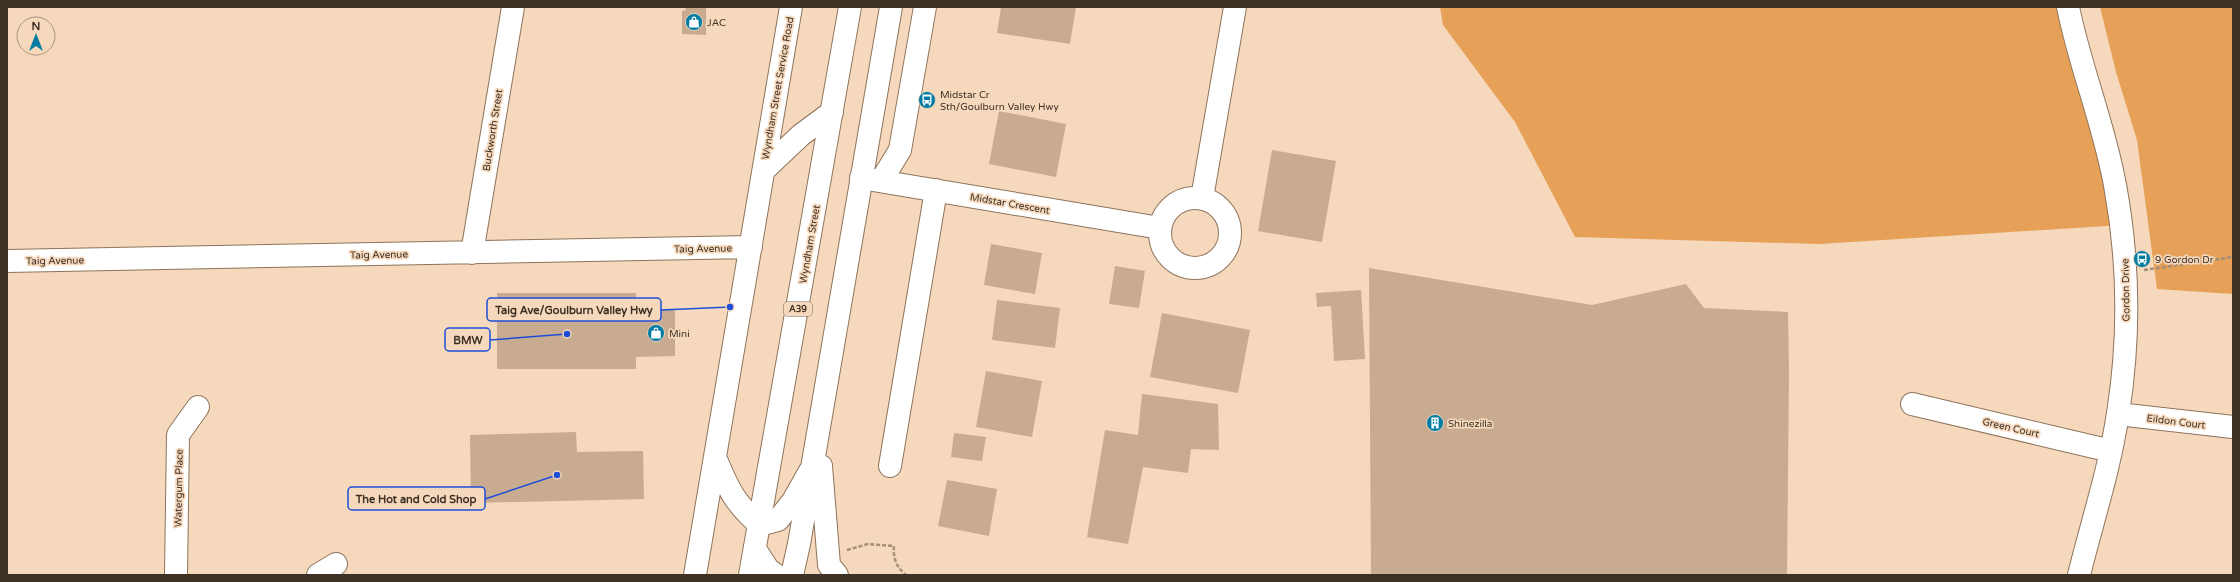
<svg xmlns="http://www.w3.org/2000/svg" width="2240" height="582" font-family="'Varela Round',sans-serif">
<rect width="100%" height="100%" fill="#f6d8bc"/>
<path fill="#e6a058" d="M1440,7H2079L2122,225L1819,244L1575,237L1515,122L1443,25Z
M2100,7H2233V294L2157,289L2137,140L2116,72Z"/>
<path fill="#c8ab91" d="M685,7H706V35L682,34V11L686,10Z
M1001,7H1076L1070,44L997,33Z
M999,111L1066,124L1056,177L989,164Z
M1272,150L1336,161L1322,242L1258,231Z
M991,244L1042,253L1035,294L984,285Z
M1115,266L1145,271L1139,308L1109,304Z
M1369,268L1592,305L1686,284L1704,308L1788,312L1789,373L1787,575H1371Z
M1361,290L1365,359L1334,361L1331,306L1317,307L1316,293Z
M497,293H636V310H675V356L636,357V369H497Z
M997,300L1060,308L1055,348L992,340Z
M1162,313L1250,330L1238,393L1150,377Z
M986,371L1042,381L1032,437L976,427Z
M1142,394L1218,404L1219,450L1191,449L1188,473L1143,467L1128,544L1087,537L1105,430L1138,435Z
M576,432L577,452L643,451L644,499L471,503L470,435Z
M954,433L986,437L982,461L951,457Z
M947,480L997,489L989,536L938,526Z"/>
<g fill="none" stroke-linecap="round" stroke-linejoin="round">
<g stroke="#8e745b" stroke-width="24">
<path id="minor" d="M2068,7C2080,67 2104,124 2115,185C2129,261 2130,337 2118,413C2110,468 2092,522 2079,575
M764,170L801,135L832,112
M861,178L1160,228
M881,181L900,150L925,7
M1202,198L1235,7
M1160 233a35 35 0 1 1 70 0a35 35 0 1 1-70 0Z
M472,253L513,7
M7,261L751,247
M1912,404L2111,451
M2118,414L2233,427
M715,457C728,488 734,503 760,525L778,520L793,501L810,471
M890,466L936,190
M755,549L768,569L776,575
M176,575L178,435L198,407
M318,575L336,564
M695,575L791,7"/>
</g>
<g stroke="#8e745b" stroke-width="24">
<path id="highway" d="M821,466L829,565L837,575
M750,575L850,7
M792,575L799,544L891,7"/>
</g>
<path stroke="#a48e7a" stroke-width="2.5" stroke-dasharray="4 2" stroke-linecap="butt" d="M2144,270L2233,257
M847,550L868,544L894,546C893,558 896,567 906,575"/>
<use href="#minor" stroke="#fff" stroke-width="22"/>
<use href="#highway" stroke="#fff" stroke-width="22"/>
</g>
<defs>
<g id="shop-disc" transform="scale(0.9)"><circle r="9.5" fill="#017ca3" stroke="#f6d8bc"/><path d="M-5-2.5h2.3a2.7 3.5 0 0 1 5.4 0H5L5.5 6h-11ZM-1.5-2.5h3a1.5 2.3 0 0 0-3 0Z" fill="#fff"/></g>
<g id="bus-disc" transform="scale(0.9)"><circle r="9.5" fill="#017ca3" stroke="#f6d8bc"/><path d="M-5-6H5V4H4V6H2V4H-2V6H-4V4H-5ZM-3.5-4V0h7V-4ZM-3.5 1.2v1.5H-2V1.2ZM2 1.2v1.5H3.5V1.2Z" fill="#fff"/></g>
<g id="building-disc" transform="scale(0.9)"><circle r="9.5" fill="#017ca3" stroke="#f6d8bc"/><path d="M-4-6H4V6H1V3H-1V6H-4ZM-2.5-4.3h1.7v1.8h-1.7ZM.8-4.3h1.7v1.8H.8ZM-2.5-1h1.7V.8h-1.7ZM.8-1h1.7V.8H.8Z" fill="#fff"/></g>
</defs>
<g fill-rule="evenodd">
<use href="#shop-disc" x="694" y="22"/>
<use href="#bus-disc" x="927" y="100"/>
<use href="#bus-disc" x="2142" y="259"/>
<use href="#shop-disc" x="656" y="333"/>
<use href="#building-disc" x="1435" y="423"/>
</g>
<g text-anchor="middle" stroke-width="3.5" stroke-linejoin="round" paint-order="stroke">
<rect fill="#f6d8bc" stroke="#746353" stroke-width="1" x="784" y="302" width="28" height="14" rx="3"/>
<g font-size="9" font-weight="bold" fill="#3d3126">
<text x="798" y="312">A39</text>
</g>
<g font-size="10" fill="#3d3126" stroke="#f6d8bc" text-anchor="start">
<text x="707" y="26">JAC</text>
<text x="940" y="98">Midstar Cr<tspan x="940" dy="12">Sth/Goulburn Valley Hwy</tspan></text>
<text x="2155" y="263">9 Gordon Dr</text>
<text x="669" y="337">Mini</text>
<text x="1448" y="427">Shinezilla</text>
</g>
<g font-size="10" fill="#3d3126" stroke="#f6d8bc">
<text transform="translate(777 88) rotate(-80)" y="4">Wyndham Street Service Road</text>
<text transform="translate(492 130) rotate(-81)" y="4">Buckworth Street</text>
<text transform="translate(1010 203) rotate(10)" y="4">Midstar Crescent</text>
<text transform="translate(809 244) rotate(-80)" y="4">Wyndham Street</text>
<text transform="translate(703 248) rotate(-1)" y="4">Taig Avenue</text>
<text transform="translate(379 254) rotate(-1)" y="4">Taig Avenue</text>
<text transform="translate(55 260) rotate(-1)" y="4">Taig Avenue</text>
<text transform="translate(2125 290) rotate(-91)" y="4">Gordon Drive</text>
<text transform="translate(2176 421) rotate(7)" y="4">Eildon Court</text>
<text transform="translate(2011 427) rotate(13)" y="4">Green Court</text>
<text transform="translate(178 488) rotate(-89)" y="4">Watergum Place</text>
</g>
</g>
<path fill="none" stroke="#1d4ed8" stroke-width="1.5" d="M730 307L661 310M567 334L490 340M557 475L485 499"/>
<g fill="#1d4ed8" stroke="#f6d8bc" stroke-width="1.5">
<circle cx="730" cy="307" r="4"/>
<circle cx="567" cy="334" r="4"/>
<circle cx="557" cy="475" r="4"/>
</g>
<g fill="#f6d8bc" stroke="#1d4ed8" stroke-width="1.5">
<rect x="487" y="298" width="174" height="23" rx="4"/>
<rect x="445" y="328" width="45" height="23" rx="4"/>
<rect x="348" y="487" width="137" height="23" rx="4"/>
</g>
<g font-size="11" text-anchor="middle" font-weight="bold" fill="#3d3126">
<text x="574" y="314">Taig Ave/Goulburn Valley Hwy</text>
<text x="468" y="344">BMW</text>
<text x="416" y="503">The Hot and Cold Shop</text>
</g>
<rect width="2240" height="582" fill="none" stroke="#3d3126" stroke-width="16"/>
<g transform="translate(36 36)"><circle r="19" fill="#f6d8bc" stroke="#ac9580"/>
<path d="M0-3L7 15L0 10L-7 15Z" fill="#017ca3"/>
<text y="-6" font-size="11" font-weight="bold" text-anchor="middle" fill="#3d3126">N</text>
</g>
</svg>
